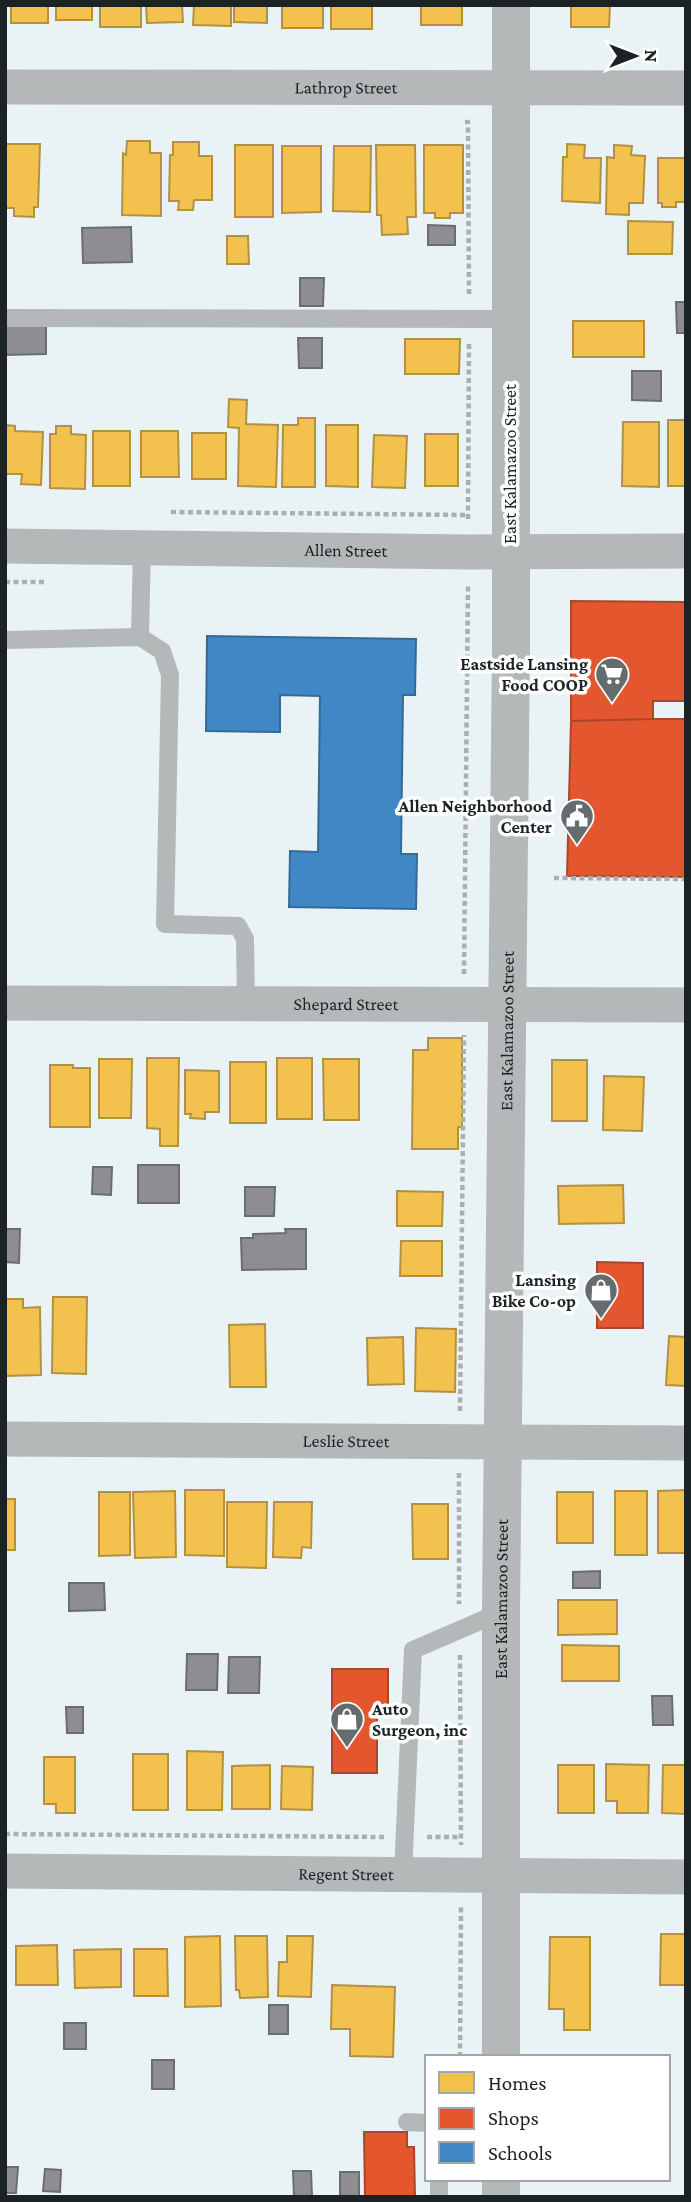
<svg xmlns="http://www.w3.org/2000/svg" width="691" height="2202" font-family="'Crimson Pro',serif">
<rect width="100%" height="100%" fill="#e9f3f6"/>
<path fill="#f2c14e" stroke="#b29242" stroke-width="2" d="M11,5H48V23H11Z
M56,5H92V20H56Z
M100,5H141V27H100Z
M146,5H182L183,22L147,23Z
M194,5H231V26L193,25Z
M234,5H267V23L234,22Z
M282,5H323V28H282Z
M331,5H372V29H331Z
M421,5H462V25H421Z
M571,5H610L609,27H571Z
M127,141H150V153H161V216L122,215L123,153L126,155Z
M173,142H199V156H212V200H194L193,210H178L179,201H169L170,155H173Z
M5,144H40L38,207H34V217L14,216V208H5Z
M567,144L585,145L584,158H601L600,203L562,201L563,157H567Z
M235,145H273V217H235Z
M376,145H415L416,217H407L408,234L382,235L381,215H377Z
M424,145H463V213H450V218H435V213H424Z
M614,145L632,146L631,155L645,156L643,203H629V215L606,214L607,157L614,158Z
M282,146H321V212L282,213Z
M334,146H371L370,212L333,211Z
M658,158H686V202H676V207H662V203H658Z
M628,221L673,222L672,254H628Z
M227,236H248L249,264H227Z
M573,321H644V357H573Z
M405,339H460L459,374H405Z
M229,399L247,400L246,424L278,425L276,487L238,486L239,428L228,427Z
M298,418H315V487H282L283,425H298Z
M668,420H686V486H668Z
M623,422H659V487L622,486Z
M5,425L15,426V431L43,432L41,485L21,484L22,474H5Z
M326,425H358V487L326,486Z
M56,426H71V434L86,435L85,489L50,488V434H56Z
M93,431H130V486H93Z
M141,431H178L179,477H141Z
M192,433H226V479H192Z
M425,434H458V486H425Z
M374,435L407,436L405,488L372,487Z
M428,1038H462V1127H458V1149H412L413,1050H428Z
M147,1058H179L178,1146H160V1129L147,1128Z
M277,1058H312V1119H277Z
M99,1059H132L131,1118H99Z
M323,1059H359V1120H324Z
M552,1060H587V1121H552Z
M230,1062H266V1123H230Z
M50,1065H73V1068H90V1127H50Z
M185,1070L219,1071V1112H205V1119L190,1118L191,1114H185Z
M604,1076L644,1077L642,1131L603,1130Z
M623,1185L624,1223L559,1224L558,1186Z
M397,1191L443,1192L442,1226H397Z
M401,1241H442V1276H400Z
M53,1297H87L86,1374L52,1373Z
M5,1299H23V1308L40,1307L41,1375L5,1376Z
M265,1324L266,1387H230L229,1325Z
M416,1328L456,1329L455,1392L415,1391Z
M669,1336L686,1337V1386L666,1385Z
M403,1337L404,1384L368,1385L367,1338Z
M185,1490H224V1556L185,1555Z
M686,1490V1553H658V1491Z
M175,1491L176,1557L135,1558L133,1492Z
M615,1491H647V1555H615Z
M99,1492H130V1555L99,1556Z
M557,1492H593V1543H557Z
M5,1499H15V1550H5Z
M227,1502H267L266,1568L227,1567Z
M274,1502H312L311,1548L302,1547L301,1558L273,1557Z
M412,1504H448V1559H413Z
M558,1600H617V1634L558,1635Z
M562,1645L619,1646V1681H562Z
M187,1751L223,1752L222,1810H187Z
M133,1754H168V1810H133Z
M44,1757H75V1813H56V1804H44Z
M606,1764L649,1765L648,1813H617V1801H606Z
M270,1765V1809H232V1766Z
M558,1765H594V1813H558Z
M663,1765H686V1814L662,1813Z
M282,1766L313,1767L312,1810L281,1809Z
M661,1934H686V1985H660Z
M220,1936L221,2006L185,2007V1937Z
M235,1936H267L268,1997L240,1998L239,1990H236Z
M287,1936H313L311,1997L278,1996L279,1962H287Z
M550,1937H590V2030H564V2009H549Z
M57,1945L58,1985H16V1946Z
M121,1949V1987L75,1988L74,1950Z
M134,1949H167L168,1996H134Z
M332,1985L395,1987L393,2057L350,2056V2029H331Z"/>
<path fill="#e4572e" stroke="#a8472b" stroke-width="2" d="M571,601L686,602V701H653V719L571,721Z
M653,719H686V877L567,876L571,721Z
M597,1262L643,1263V1328H597Z
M332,1669H388V1716H377V1773H332Z
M364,2132H407V2147H414L415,2197H365Z"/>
<path fill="#3f88c5" stroke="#346a95" stroke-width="2" d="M207,636L416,639L415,695H403L401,854H417L416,909L289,907L290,851L318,852L320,696L280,695V732L206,731Z"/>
<path fill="#8d8d92" stroke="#6b6d71" stroke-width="2" d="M428,225L455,226V245H428Z
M131,227L132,262L83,263L82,228Z
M300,278H324L323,306H300Z
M676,302H686V333H677Z
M46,325V354L5,355V326Z
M298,338H322V368H299Z
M632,371H661V401L632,400Z
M138,1165H179V1203H138Z
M93,1167H112L111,1195L92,1194Z
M245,1187H275L274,1216H245Z
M5,1229H20L19,1263L5,1262Z
M285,1229H306V1269L242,1270L241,1238H253V1234L286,1233Z
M600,1571V1588H573V1572Z
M69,1583H104L105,1610L69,1611Z
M187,1654H218L217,1690H186Z
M229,1657H260L259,1693H228Z
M652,1696H672L673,1725H653Z
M66,1707H83V1733H67Z
M269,2005H288V2034H269Z
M64,2023H86V2049H64Z
M152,2060H174V2089H152Z
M5,2167H18L16,2193H5Z
M45,2169L61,2170L60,2192L43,2191Z
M293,2171H311L312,2197H294Z
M340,2172H359V2197H340Z"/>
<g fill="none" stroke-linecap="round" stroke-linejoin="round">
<path stroke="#abafaf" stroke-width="4.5" stroke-dasharray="5 3.5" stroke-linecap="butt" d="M465,122H468L469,295
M171,512L468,515
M468,519L469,342
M5,582H44
M554,878L686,879
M464,974L468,584
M460,1411L464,1035
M459,1473V1604
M460,1655L461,1845
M5,1834L384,1837
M427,1837H461
M460,2057L461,1907"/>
<path stroke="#b4b8b8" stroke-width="18" d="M5,318L510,319
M142,547L140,637L162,651L170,675L165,924L238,926L245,939L246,1004
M5,640L140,637
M403,1874L413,1650L501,1612
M407,2122L427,2123
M439,2197V2179"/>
<g stroke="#b4b8b8" stroke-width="35">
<path id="s1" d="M5,87L686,88"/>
<path id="s2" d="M5,546L468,552L686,551"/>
<path id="s3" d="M5,1003L686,1005"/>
<path id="s4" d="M5,1439L686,1443"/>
<path id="s5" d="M5,1871L686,1877"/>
</g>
<g stroke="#b4b8b8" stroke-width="38">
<path id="s6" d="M501,2057V1612L511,646V5"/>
<path d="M501,2179V2197"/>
</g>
</g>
<defs>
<g id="supermarket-pin" transform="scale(1.75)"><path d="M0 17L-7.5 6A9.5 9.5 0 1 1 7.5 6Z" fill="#646c6e" stroke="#fff"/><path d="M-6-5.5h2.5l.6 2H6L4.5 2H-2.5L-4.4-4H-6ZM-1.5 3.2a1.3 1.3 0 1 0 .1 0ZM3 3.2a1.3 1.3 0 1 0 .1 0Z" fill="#fff"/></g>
<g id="civic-pin" transform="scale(1.75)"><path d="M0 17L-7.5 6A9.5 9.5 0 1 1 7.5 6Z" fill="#646c6e" stroke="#fff"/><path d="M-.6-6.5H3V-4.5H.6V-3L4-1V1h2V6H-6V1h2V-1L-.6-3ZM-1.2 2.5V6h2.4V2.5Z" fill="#fff"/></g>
<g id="shop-pin" transform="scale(1.75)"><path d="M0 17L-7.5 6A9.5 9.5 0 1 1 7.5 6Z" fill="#646c6e" stroke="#fff"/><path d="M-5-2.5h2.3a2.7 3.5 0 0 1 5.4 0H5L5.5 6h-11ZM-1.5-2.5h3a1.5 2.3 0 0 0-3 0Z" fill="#fff"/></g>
</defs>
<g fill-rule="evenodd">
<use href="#supermarket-pin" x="612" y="674"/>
<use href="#civic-pin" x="577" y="816"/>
<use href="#shop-pin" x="601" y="1290"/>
<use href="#shop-pin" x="347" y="1719"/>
</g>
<g text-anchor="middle" stroke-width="7" stroke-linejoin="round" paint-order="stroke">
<g font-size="18" fill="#1c2325" stroke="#fff">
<text dy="6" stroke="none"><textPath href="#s1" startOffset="341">Lathrop Street</textPath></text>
<text transform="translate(510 464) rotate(-90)" y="6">East Kalamazoo Street</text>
<text dy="6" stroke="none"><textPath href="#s2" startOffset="341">Allen Street</textPath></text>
<text dy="6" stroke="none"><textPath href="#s3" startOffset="341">Shepard Street</textPath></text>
<text dy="6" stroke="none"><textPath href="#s6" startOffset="1026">East Kalamazoo Street</textPath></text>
<text dy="6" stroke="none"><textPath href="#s4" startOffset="341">Leslie Street</textPath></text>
<text dy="6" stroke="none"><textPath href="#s6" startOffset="458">East Kalamazoo Street</textPath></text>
<text dy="6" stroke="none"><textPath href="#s5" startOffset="341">Regent Street</textPath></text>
</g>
<g font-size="18" font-weight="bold" fill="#1c2325" stroke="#fff" text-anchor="end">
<text x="588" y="670">Eastside Lansing<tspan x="588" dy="21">Food COOP</tspan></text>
<text x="552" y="812">Allen Neighborhood<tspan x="552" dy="21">Center</tspan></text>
<text x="576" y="1286">Lansing<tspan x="576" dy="21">Bike Co-op</tspan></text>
<text x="372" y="1715" text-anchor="start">Auto<tspan x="372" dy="21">Surgeon, inc</tspan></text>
</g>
</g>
<rect width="691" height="2202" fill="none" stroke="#1c2325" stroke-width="14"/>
<rect x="425" y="2055" width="245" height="126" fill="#ffffff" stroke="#a4a7a8" stroke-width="2"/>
<rect x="439" y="2072" width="35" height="21" fill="#f2c14e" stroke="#a4a7a8" stroke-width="2"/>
<text x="488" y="2090" font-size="21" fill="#1c2325">Homes</text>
<rect x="439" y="2108" width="35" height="21" fill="#e4572e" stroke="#a4a7a8" stroke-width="2"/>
<text x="488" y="2125" font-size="21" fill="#1c2325">Shops</text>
<rect x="439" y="2142" width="35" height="21" fill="#3f88c5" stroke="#a4a7a8" stroke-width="2"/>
<text x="488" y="2160" font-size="21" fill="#1c2325">Schools</text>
<g transform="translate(635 56) rotate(90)" stroke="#ffffff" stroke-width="5" paint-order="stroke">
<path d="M0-5L12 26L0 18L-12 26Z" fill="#1c2325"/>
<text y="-10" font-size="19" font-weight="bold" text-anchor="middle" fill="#1c2325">N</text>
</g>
</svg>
